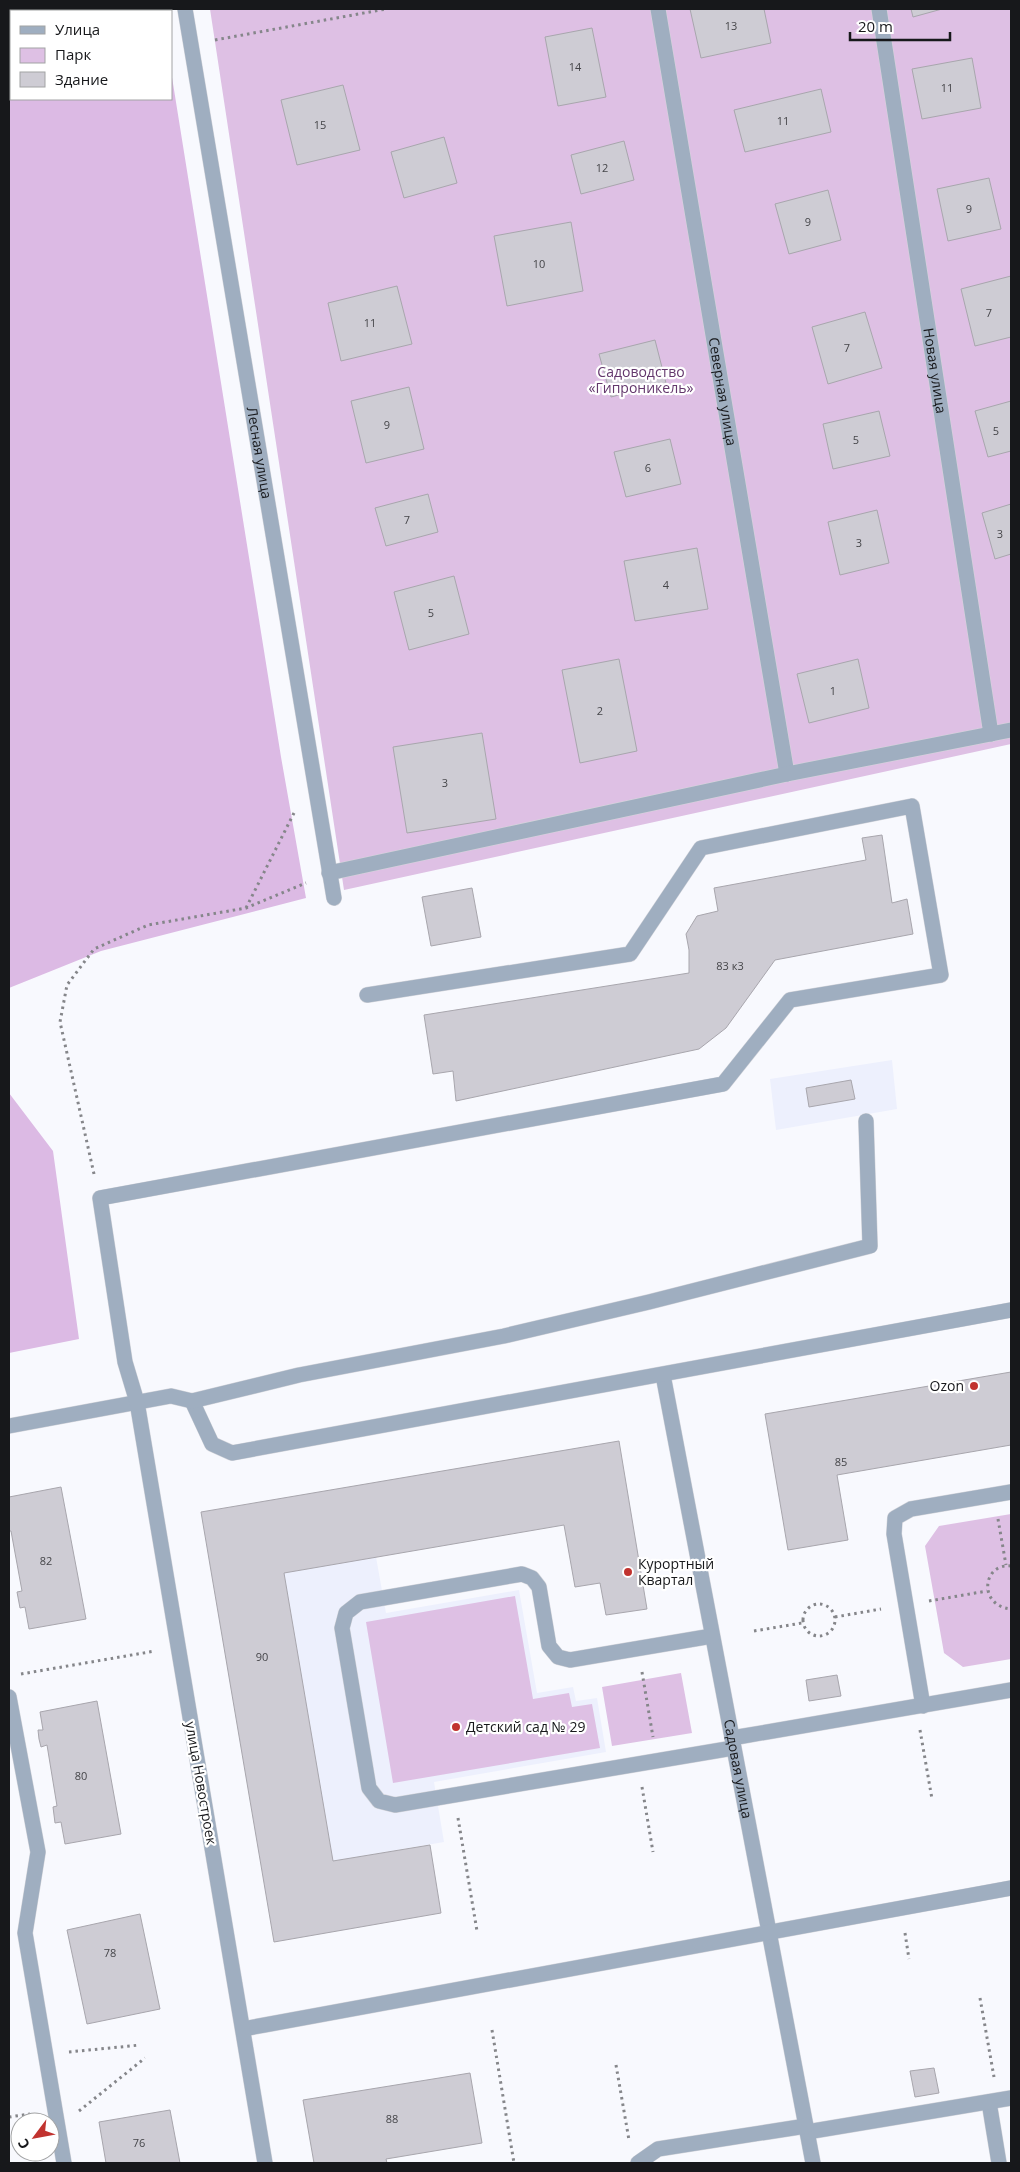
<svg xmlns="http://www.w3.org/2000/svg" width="1020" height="2172" font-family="'Open Sans',sans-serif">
<rect width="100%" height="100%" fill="#f8f9fe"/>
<path fill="#edf0fd" d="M892,1060L897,1109L776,1130L770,1079Z
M376,1557L386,1613L519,1590L537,1693L573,1687L576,1701L597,1698L606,1752L434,1782L444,1842L333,1861L284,1573Z"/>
<path fill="#dec0e4" d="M210,9H1011V744L344,890Z
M1011,1514V1659L963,1667L944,1653L925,1546L939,1526Z
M515,1596L533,1699L569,1693L572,1707L592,1704L600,1748L393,1783L366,1622Z
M681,1673L692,1733L612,1746L602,1687Z"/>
<path fill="#dcbae4" d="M9,9H161L162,11H11V99H171V71L281,757L306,898L101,951L9,988Z
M9,1093L53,1151L79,1339L9,1353Z"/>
<path fill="#ceccd4" stroke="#a8a6ad" d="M690,9H764L771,43L701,58Z
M911,9H942L913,17Z
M592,28L606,97L558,106L545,37Z
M972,58L981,108L922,119L912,69Z
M343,85L360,150L297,165L281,100Z
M821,89L831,132L745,152L734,110Z
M444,137L457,183L404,198L391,152Z
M624,141L634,180L581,194L571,155Z
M989,178L1001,229L948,241L937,189Z
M828,190L841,240L789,254L775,204Z
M571,222L583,291L507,306L494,236Z
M1011,276V337L975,346L961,289Z
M397,286L412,344L341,361L328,303Z
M865,312L882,368L828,384L812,327Z
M655,340L666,383L611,397L599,354Z
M409,387L424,449L366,463L351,401Z
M1011,401V451L988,457L975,411Z
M879,411L890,456L833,469L823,424Z
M670,439L681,484L626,497L614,452Z
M428,494L438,532L386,546L375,508Z
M1011,504V554L995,559L982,513Z
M877,510L889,563L840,575L828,522Z
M697,548L708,609L635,621L624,561Z
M454,576L469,634L409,650L394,592Z
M619,659L637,751L580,763L562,670Z
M858,659L869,708L809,723L797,674Z
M482,733L496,819L407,833L393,747Z
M882,835L892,903L907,899L913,934L775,960L726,1028L699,1049L456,1101L453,1071L433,1074L424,1015L689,973V950L686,934L697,916L718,911L714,888L866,860L862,838Z
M472,888L481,937L431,946L422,897Z
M851,1080L855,1099L809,1107L806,1088Z
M1011,1372V1445L837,1475L848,1540L788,1550L765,1414Z
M619,1441L647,1609L606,1615L600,1583L575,1587L564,1525L284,1573L333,1861L430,1845L441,1913L274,1942L201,1512Z
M61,1487L86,1619L29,1629L25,1607L20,1608L17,1592L22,1591L11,1531H9V1497Z
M837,1675L841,1696L809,1701L806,1680Z
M97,1701L121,1834L65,1844L61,1822L55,1823L53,1807L57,1806L47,1745L41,1747L39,1739L38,1730H43L40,1712Z
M140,1914L160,2009L87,2024L67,1930Z
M934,2068L939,2093L915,2097L910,2071Z
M470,2073L482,2143L386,2159L387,2163H314L303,2100Z
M170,2110L180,2163H106L99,2122Z"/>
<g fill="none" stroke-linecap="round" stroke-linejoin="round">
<g stroke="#d4d5da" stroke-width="16">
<g id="minor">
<path id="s1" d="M185,9L334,898"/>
<path id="s2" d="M658,9L787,774"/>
<path id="s3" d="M879,9L991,734"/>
<path d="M329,873L787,774L1011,730"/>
<path id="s4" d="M663,1375L813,2163"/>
<path d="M192,1401L212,1444L232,1453L1011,1310"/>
<path d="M9,1426L171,1396L192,1401L299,1375L504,1336L649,1302L870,1246L866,1121"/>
<path d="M712,1636L570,1660L558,1657L549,1646L539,1587L532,1578L522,1574L360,1602L346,1613L342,1628L369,1788L379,1801L395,1805L733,1748"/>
<path d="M9,1697L38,1852L25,1933L64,2163"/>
<path d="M923,1706L894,1534L895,1518L911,1509L1011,1492"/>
<path d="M732,1738L1011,1690"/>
<path d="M243,2029L1011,1888"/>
<path d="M989,2102L999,2163"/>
<path d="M807,2132L1011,2098"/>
<path d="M265,2163L137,1402L125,1362L100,1198L723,1084L790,1000L941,975L912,806L701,848L630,954L367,995"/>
<path d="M638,2163L658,2149L806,2126"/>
</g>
</g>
<path stroke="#85868a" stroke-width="3" stroke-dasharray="2.5 4" stroke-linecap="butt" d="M215,40L386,9
M246,908L294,813
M94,1174L60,1022L67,985L94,949L148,925L246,908L306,883
M998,1519L1006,1565
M1011,1566C982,1563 978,1606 1011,1609
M929,1601L987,1591
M803 1620a16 16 0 1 1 32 0a16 16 0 1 1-32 0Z
M835,1617L881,1609
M754,1631L802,1623
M642,1672L653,1737
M21,1674L155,1651
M920,1730L932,1799
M642,1787L653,1852
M458,1818L477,1931
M905,1933L909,1959
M980,1998L994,2077
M492,2030L514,2163
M69,2052L140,2045
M616,2065L629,2140
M79,2111L145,2058
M9,2117L30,2114"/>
<use href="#minor" stroke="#9faec0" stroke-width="15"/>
</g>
<g fill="#c1332f" stroke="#fff" stroke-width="2">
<circle cx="974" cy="1386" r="5"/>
<circle cx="628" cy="1572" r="5"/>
<circle cx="456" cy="1727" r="5"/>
</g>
<g text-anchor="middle" stroke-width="4.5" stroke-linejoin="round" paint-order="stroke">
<g font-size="11" fill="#454549">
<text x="731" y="30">13</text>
<text x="575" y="71">14</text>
<text x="947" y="92">11</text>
<text x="783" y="125">11</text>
<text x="320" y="129">15</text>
<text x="602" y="172">12</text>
<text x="969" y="213">9</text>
<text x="808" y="226">9</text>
<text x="539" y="268">10</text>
<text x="989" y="317">7</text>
<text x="370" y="327">11</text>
<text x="847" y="352">7</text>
<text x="387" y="429">9</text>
<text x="996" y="435">5</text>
<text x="856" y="444">5</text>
<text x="648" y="472">6</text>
<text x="407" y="524">7</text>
<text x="1000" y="538">3</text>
<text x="859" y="547">3</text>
<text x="666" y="589">4</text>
<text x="431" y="617">5</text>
<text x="833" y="695">1</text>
<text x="600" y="715">2</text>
<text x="445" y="787">3</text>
<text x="730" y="970">83 к3</text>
<text x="841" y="1466">85</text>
<text x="46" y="1565">82</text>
<text x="262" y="1661">90</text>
<text x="81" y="1780">80</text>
<text x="110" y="1957">78</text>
<text x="392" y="2123">88</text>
<text x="139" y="2147">76</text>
</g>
<g font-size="14" fill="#17181b" stroke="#fff">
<text dy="5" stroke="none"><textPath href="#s3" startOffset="366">Новая улица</textPath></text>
<text dy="5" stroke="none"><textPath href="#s2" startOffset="388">Северная улица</textPath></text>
<text dy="5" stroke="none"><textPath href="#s1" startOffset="450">Лесная улица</textPath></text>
<text dy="5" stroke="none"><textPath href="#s4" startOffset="401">Садовая улица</textPath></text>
<text transform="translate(201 1783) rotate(80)" y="5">улица Новостроек</text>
</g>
<g font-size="14" fill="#63376c" stroke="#fff">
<text x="641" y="377">Садоводство<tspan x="641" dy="16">«Гипроникель»</tspan></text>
</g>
<g font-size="14" fill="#17181b" stroke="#fff" text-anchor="start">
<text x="964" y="1391" text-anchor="end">Ozon</text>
<text x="638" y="1569">Курортный<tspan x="638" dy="16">Квартал</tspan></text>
<text x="466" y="1732">Детский сад № 29</text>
</g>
</g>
<rect width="1020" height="2172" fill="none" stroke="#17181b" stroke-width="20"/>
<rect x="10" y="10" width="162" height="90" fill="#ffffff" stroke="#a2a3a4"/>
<rect x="20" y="26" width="25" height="8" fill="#9faec0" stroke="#a2a3a4"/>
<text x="55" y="35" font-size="15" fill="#17181b">Улица</text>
<rect x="20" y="48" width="25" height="15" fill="#dec0e4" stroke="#a2a3a4"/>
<text x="55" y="60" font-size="15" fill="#17181b">Парк</text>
<rect x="20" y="72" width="25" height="15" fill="#ceccd4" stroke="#a2a3a4"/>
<text x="55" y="85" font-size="15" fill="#17181b">Здание</text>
<g transform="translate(35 2137) rotate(238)"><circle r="24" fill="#ffffff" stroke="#a2a3a4"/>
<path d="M0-4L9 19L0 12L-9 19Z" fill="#c1332f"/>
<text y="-8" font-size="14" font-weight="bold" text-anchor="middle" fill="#17181b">С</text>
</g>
<path d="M850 32v8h100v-8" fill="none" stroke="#17181b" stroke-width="2.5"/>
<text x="858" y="32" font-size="15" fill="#17181b" stroke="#ffffff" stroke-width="4" paint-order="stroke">20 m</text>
</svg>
